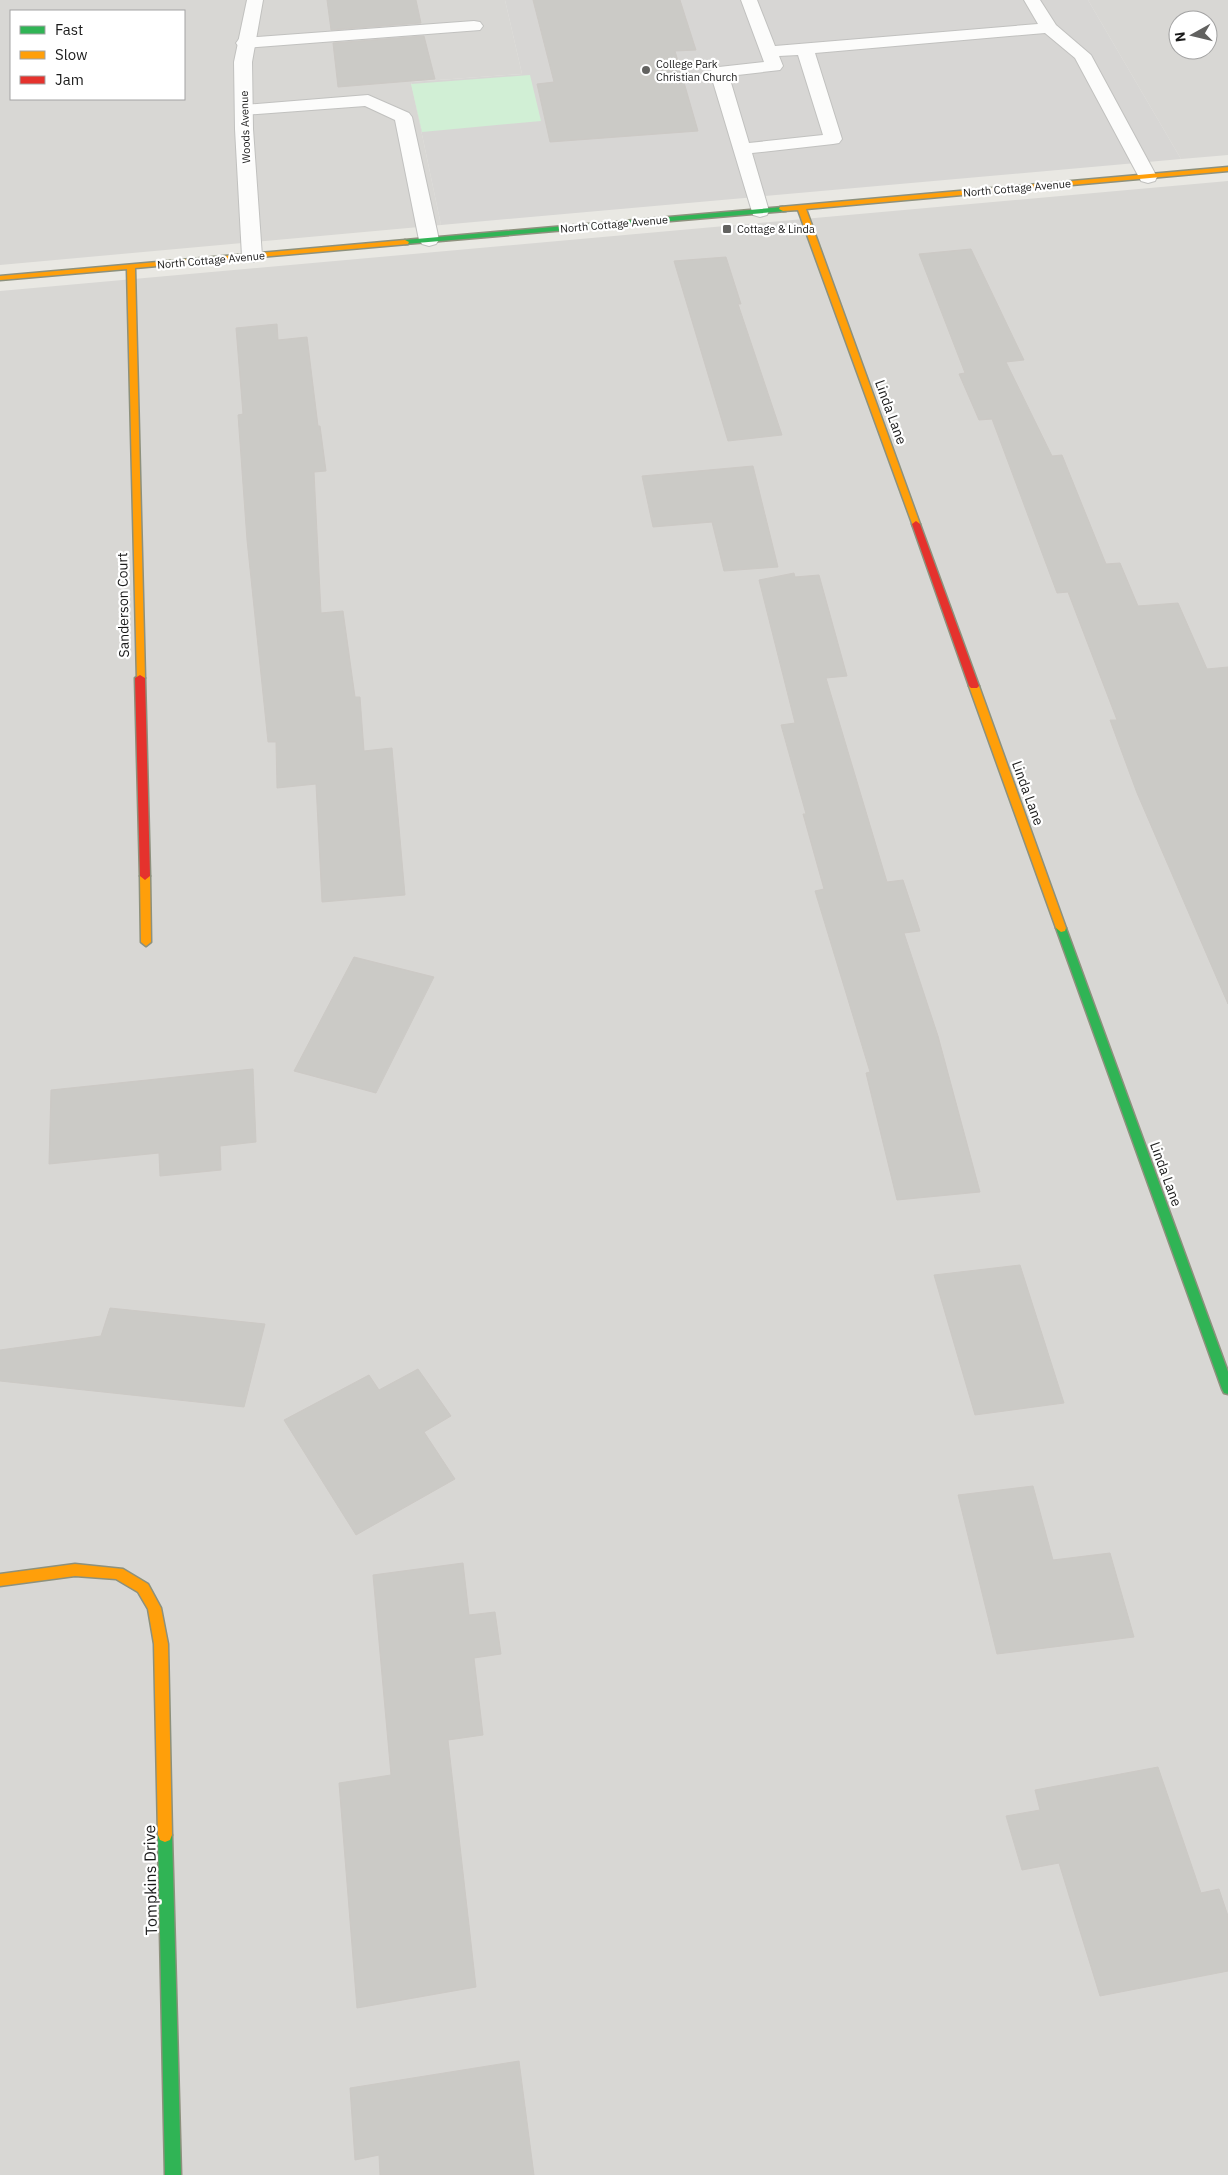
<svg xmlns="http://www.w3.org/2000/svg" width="1228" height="2175" font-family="'IBM Plex Sans',sans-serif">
<rect width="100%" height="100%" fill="#e9e8e3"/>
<path fill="#d8d7d4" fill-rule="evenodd" d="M0,0H505L522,74L411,82L441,225L0,265ZM11,11H184V99H11Z
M1088,0H1228V155L1181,159ZM1178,20H1208V50H1178Z
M1228,181V2175H0V291Z"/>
<path fill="#d7d6d4" d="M505,0H1088L1181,159L441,225L411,82L522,74Z"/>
<path fill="#d1efd5" d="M530,75L541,121L422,132L411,84Z"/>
<path fill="#cbcac6" stroke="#ccc9c5" d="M327,0H416L421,23L331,30Z
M533,0H680L696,50L675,51L698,131L550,142L537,84L554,82Z
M424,36L435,79L338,87L333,43Z
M971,249L1024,360L1006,362L1052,456L1062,455L1106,564L1120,563L1138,606L1178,603L1207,669L1228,667V1004L1137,793L1110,720H1117L1068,592L1057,593L992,419L979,420L959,374L965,373L919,254Z
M726,257L741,304H738L782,435L728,441L674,261Z
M277,324L278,340L307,337L318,426H320L326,471L314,472L321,613L343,611L355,697H360L364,751L392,748L405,895L322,902L316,784L277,788L276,742H268L247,540L238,415L243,414L236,328Z
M753,466L778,567L724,571L712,522L653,527L642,476Z
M794,573L795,577L819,575L847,676L826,678L887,882L903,880L920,931L904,933L938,1036L980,1192L897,1200L866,1073L870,1072L815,891L824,889L803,814H806L781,725L795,723L759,580Z
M354,957L434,977L376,1093L294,1071Z
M253,1069L256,1142L220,1146L221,1170L160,1176L159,1153L49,1164L51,1090Z
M1020,1265L1064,1403L975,1415L934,1275Z
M110,1308L265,1324L244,1407L0,1381V1350L101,1336Z
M418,1369L451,1416L424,1432L455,1479L356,1535L284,1420L369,1375L379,1390Z
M1033,1486L1053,1560L1110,1553L1134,1637L997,1654L958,1495Z
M463,1563L469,1615L495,1612L501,1654L474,1658L483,1735L448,1740L476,1987L357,2008L339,1783L391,1775L373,1575Z
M1158,1767L1201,1893L1219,1889L1228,1916V1971L1100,1996L1059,1863L1022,1870L1006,1816L1040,1810L1035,1790Z
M519,2061L534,2175H380L379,2155L355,2160L350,2088Z"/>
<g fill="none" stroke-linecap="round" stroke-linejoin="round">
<g stroke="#c1c1bf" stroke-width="2">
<path id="lane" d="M741,0H757L775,46L1038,24L1024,0H1040L1056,25L1091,55L1157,177L1155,181L1148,183L1141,181L1075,58L1045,33L815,53L842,139L839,143L833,144L752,153L769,211L767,215L760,217L753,215L710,72L713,68L719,67L764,62ZM798,55L823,135L749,143L729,76L780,70L783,66L779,56Z
M474,21L480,22L483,26L480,30L245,48L239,47L236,43L239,39L245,38Z
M368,95L409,113L412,117L439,240L436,244L429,246L422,244L419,240L395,120L365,106L244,115L238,114L235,110L238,106L244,105Z"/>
</g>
<g stroke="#c1c1bf" stroke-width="2">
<path id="street" d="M247,0H263L252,62L253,129L262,256L259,260L252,262L245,260L242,256L235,129L234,62Z"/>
</g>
<g stroke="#8d917d" stroke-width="3">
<path id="fast" d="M783,207L787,209L786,211L405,244L401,242L405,240Z
M1061,924L1066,928L1228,1372V1394L1224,1393L1222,1389L1056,928Z
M165,1828L170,1830L172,1835L181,2175H165L158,1835L160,1830Z"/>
</g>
<g stroke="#8d917d" stroke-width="3">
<path id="slow" d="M1228,167V171L806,209L920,524L919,526H913L798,210L783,211L779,209L780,207Z
M405,240L409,242L408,244L135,268L145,678L143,680H137L127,269L0,280V276Z
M974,683L979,686L1066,928L1065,931L1061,932L1056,928L969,686Z
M145,872L150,876L151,942L146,946L141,942L140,876Z
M75,1564L123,1569L148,1584L161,1608L168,1644L172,1835L170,1840L165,1842L160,1840L158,1835L154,1644L148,1609L138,1592L116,1579L75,1576L0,1586V1574Z"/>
</g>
<g stroke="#8d917d" stroke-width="3">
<path id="jam" d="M916,521L920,524L979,686L977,688H971L969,686L912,524Z
M140,675L145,678L150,876L145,880L140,876L135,678Z"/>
</g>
<use href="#lane" fill="#fcfcfb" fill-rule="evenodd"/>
<use href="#street" fill="#fcfcfb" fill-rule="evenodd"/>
<use href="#fast" fill="#30b455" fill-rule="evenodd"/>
<use href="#slow" fill="#ff9f0a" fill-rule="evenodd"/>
<use href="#jam" fill="#e5322d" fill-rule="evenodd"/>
</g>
<g fill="#626260" stroke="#fff" stroke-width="2">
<circle cx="646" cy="70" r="5"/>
<rect x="722" y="224" width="10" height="10" rx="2.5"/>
</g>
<g text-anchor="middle" stroke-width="4.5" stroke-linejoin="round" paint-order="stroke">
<g font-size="11" fill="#1a1a1a" stroke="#fff" text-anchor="start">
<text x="656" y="68">College Park<tspan x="656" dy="13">Christian Church</tspan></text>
<text x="737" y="233">Cottage &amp; Linda</text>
</g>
<g font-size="11" fill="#1a1a1a" stroke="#fff">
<text transform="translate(245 127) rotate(-92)" y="4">Woods Avenue</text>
<text transform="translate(1017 188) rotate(-5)" y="4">North Cottage Avenue</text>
<text transform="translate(614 224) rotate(-5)" y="4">North Cottage Avenue</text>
<text transform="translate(211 260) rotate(-5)" y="4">North Cottage Avenue</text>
</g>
<g font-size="14" fill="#1a1a1a" stroke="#fff">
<text transform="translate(891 412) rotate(70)" y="5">Linda Lane</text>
<text transform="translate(123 605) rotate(-91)" y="5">Sanderson Court</text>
<text transform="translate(1028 793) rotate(70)" y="5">Linda Lane</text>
<text transform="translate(1166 1174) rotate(70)" y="5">Linda Lane</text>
</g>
<g font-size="16" fill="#1a1a1a" stroke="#fff">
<text transform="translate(150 1880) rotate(-91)" y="6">Tompkins Drive</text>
</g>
</g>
<rect x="10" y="10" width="175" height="90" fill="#ffffff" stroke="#a3a3a3"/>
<rect x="20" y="26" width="25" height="8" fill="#30b455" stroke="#a3a3a3"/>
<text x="55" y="35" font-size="15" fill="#1a1a1a">Fast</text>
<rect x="20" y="51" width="25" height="8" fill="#ff9f0a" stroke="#a3a3a3"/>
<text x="55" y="60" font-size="15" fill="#1a1a1a">Slow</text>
<rect x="20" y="76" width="25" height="8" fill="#e5322d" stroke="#a3a3a3"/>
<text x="55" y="85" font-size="15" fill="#1a1a1a">Jam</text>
<g transform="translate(1193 35) rotate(262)"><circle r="24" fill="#ffffff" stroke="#a3a3a3"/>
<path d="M0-4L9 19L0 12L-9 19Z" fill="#626260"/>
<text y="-8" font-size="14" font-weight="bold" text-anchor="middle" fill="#1a1a1a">N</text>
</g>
</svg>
